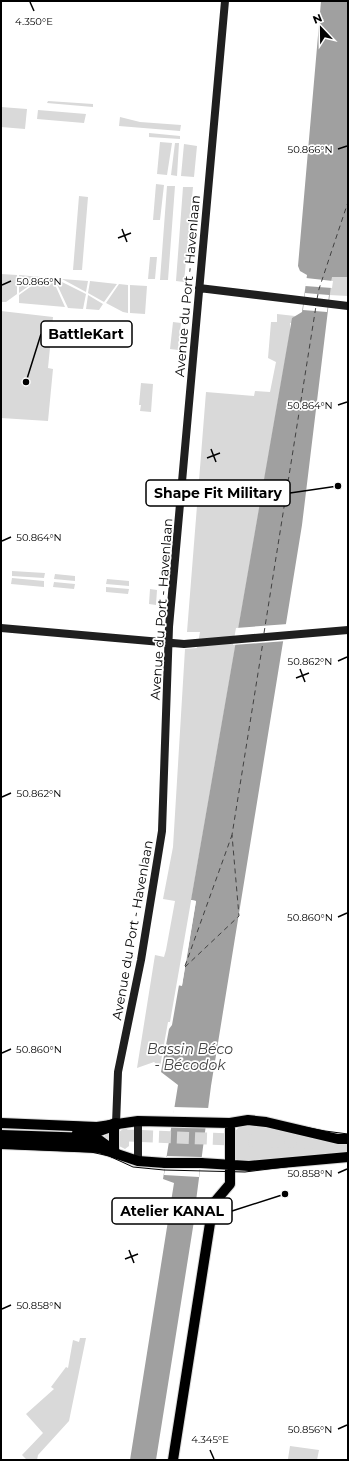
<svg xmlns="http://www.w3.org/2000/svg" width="349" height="1461" font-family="Montserrat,sans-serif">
<rect width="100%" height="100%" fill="#fff"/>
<path fill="#d9d9d9" d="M48,101L93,104V107L47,103Z
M1,107L27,109L25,129L1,127Z
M38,110L86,114L84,123L37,119Z
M120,117L140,122L181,125L180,131L119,126Z
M149,133L180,136V139L149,137Z
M160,142L172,143L167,175L157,174Z
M175,143H179L177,176L171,175Z
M184,144L197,146L194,177L181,176Z
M156,184L164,185L160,220H153Z
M167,186H175L168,280H160Z
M183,187H193L184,282L176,281Z
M79,196L88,197L82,270H73Z
M150,257H157L155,279H148Z
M1,274L17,275V294L6,302H1Z
M19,275L41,277L19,293Z
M332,276L348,277V296L329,295L330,288H332Z
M44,277L52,278L65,307L19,303V295Z
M54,278L86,294L83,309L68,308Z
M62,279L88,281L86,292Z
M90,281L117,284L104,302L88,293Z
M119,284L128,285V313L123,312L106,303Z
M130,285L147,286L145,314L130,313Z
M88,295L103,304L99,310L86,309Z
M1,311L53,317L48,368L53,369L48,421L1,418Z
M277,314L295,316L292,323H290V332L170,1022H168L160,1067L154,1062L137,1068L155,955L164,957L166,950L175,901L163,899L173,847L185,649L197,648L200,632H187L206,392L254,396L255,391L270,392L276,362L268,358L271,322H277Z
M173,322L181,323L178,350L170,349Z
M141,383L153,384L151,412L140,411L141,405H139Z
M12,571L45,573L44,578L12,576Z
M55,574L75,576V581L54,579Z
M12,578L44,581V587L11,584Z
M107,579L129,581V586L106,584Z
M54,582L75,584L74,589L53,587Z
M106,587L129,589L128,594L106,592Z
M150,589L157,590L156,605L149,604Z
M241,1125C276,1126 310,1138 345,1142V1144L348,1145V1154L254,1163L237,1161L235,1156L236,1130Z
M123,1129H127L129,1133V1146L125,1149L113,1143L119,1132Z
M80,1338H86L69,1421L38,1455L37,1460H27L22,1455L43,1433L26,1414L54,1389L51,1387L66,1367L68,1368L73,1340L79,1342Z
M290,1446L319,1450L317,1460L288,1459Z"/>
<path fill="#a0a0a0" d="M321,1H348V277H332L302,525L211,1086L196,1201L197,1202L156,1460H130L174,1183L163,1179L178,1085L161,1072L169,1029L172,1025L179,985H182L196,901L191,900L292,318L302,312L307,275L300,271L298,266Z"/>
<path fill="#fff" d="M306,278L333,281L332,288L305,286Z
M305,293L329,295L327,312L303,310Z
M288,624L286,641L233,645L236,628Z
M191,900L196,901L182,986L177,985L180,983L194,903L191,902Z
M174,1107L209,1108L206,1127L171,1126Z
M167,1156L201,1157L199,1177L164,1175Z"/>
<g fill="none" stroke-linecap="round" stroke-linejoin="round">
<path stroke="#414141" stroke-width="1" stroke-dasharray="5 4" stroke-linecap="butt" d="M317,299L319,289L348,202
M264,633L316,306
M185,966L232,835
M185,967L239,916L232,835L263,642"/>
<path stroke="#d9d9d9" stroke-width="12" stroke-dasharray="12 6" stroke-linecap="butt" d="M87,1134L348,1144"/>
<g stroke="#dbdbdb" stroke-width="12">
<path id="primary" d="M1,1123L97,1127L138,1121L230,1123L248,1120L266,1122L338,1139H348
M1,1144L99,1148L138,1161L165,1163
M114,1152V1129L116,1124
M201,1163L249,1166L348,1157
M173,1460L213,1204L230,1184V1123"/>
</g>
<g stroke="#dbdbdb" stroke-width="14">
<path id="highway" d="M78,1133L99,1130L116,1124
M1,1136L91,1139L99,1141L114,1152"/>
</g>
<path stroke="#1f1f1f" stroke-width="8" d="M199,288L348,306
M1,628L184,644L348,630
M116,1124L118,1072L141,960L162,831L169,627L225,1
M138,1161V1121"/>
<use href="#primary" stroke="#000" stroke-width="10"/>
<use href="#highway" stroke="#000" stroke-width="12"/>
<path stroke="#000" stroke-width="1" d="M1,1120L100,1123L147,1118L215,1121L256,1118L325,1131L348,1134
M1,1148L91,1152L109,1156L133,1167L164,1170L245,1172L332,1161H348"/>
<g stroke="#dbdbdb" stroke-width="12" stroke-linecap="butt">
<path id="primary-bridge" d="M165,1163H201"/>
</g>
<use href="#primary-bridge" stroke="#000" stroke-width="10"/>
</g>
<path fill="none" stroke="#000" stroke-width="1.5" d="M30,2L34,11M338,149L347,146M122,229L127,242M118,238L131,233M2,285L11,281M338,405L347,402M211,449L216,462M207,458L220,453M2,541L11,537M338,661L347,657M300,669L305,682M296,678L309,673M2,797L11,793M338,917L347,913M2,1053L11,1049M338,1173L347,1169M129,1250L134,1263M125,1259L138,1254M2,1309L11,1305M338,1429L347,1425M210,1450L214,1459"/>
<g text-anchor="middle" stroke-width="3.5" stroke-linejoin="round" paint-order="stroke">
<g font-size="13" fill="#000" stroke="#fff">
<text transform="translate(187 286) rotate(-85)" y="5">Avenue du Port - Havenlaan</text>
<text transform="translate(161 609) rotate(-86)" y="5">Avenue du Port - Havenlaan</text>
<text transform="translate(132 930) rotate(-80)" y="5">Avenue du Port - Havenlaan</text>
</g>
<g font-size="14" font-style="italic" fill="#414141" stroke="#fff">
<text x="190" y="1054">Bassin Béco<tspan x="190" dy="16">- Bécodok</tspan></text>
</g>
</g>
<g font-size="10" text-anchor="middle" fill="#000" stroke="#fff" stroke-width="3.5" stroke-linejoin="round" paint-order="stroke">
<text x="34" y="25">4.350°E</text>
<text x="310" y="153">50.866°N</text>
<text x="39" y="285">50.866°N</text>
<text x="310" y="409">50.864°N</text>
<text x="39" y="541">50.864°N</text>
<text x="310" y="665">50.862°N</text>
<text x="39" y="797">50.862°N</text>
<text x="310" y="921">50.860°N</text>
<text x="39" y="1053">50.860°N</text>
<text x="310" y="1177">50.858°N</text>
<text x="39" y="1309">50.858°N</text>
<text x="310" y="1433">50.856°N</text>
<text x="210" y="1443">4.345°E</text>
</g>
<path fill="none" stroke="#000" stroke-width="1.5" d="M26 382L41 334M338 486L290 493M285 1194L232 1211"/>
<g fill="#000" stroke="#fff" stroke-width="1.5">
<circle cx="26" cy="382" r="4"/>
<circle cx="338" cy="486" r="4"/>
<circle cx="285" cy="1194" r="4"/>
</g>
<g fill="#fff" stroke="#000" stroke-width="1.5">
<rect x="41" y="321" width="91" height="26" rx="4"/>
<rect x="146" y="480" width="144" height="26" rx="4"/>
<rect x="112" y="1198" width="120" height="26" rx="4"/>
</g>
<g font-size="14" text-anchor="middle" font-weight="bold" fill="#000">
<text x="86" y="339">BattleKart</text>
<text x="218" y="498">Shape Fit Military</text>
<text x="172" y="1216">Atelier KANAL</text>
</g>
<rect width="349" height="1461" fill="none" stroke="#000000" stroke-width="4"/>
<g transform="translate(321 28) rotate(338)" stroke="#ffffff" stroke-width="3" paint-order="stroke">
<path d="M0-3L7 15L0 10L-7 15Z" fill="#000000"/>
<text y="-6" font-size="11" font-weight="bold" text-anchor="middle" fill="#000000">N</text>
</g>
</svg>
